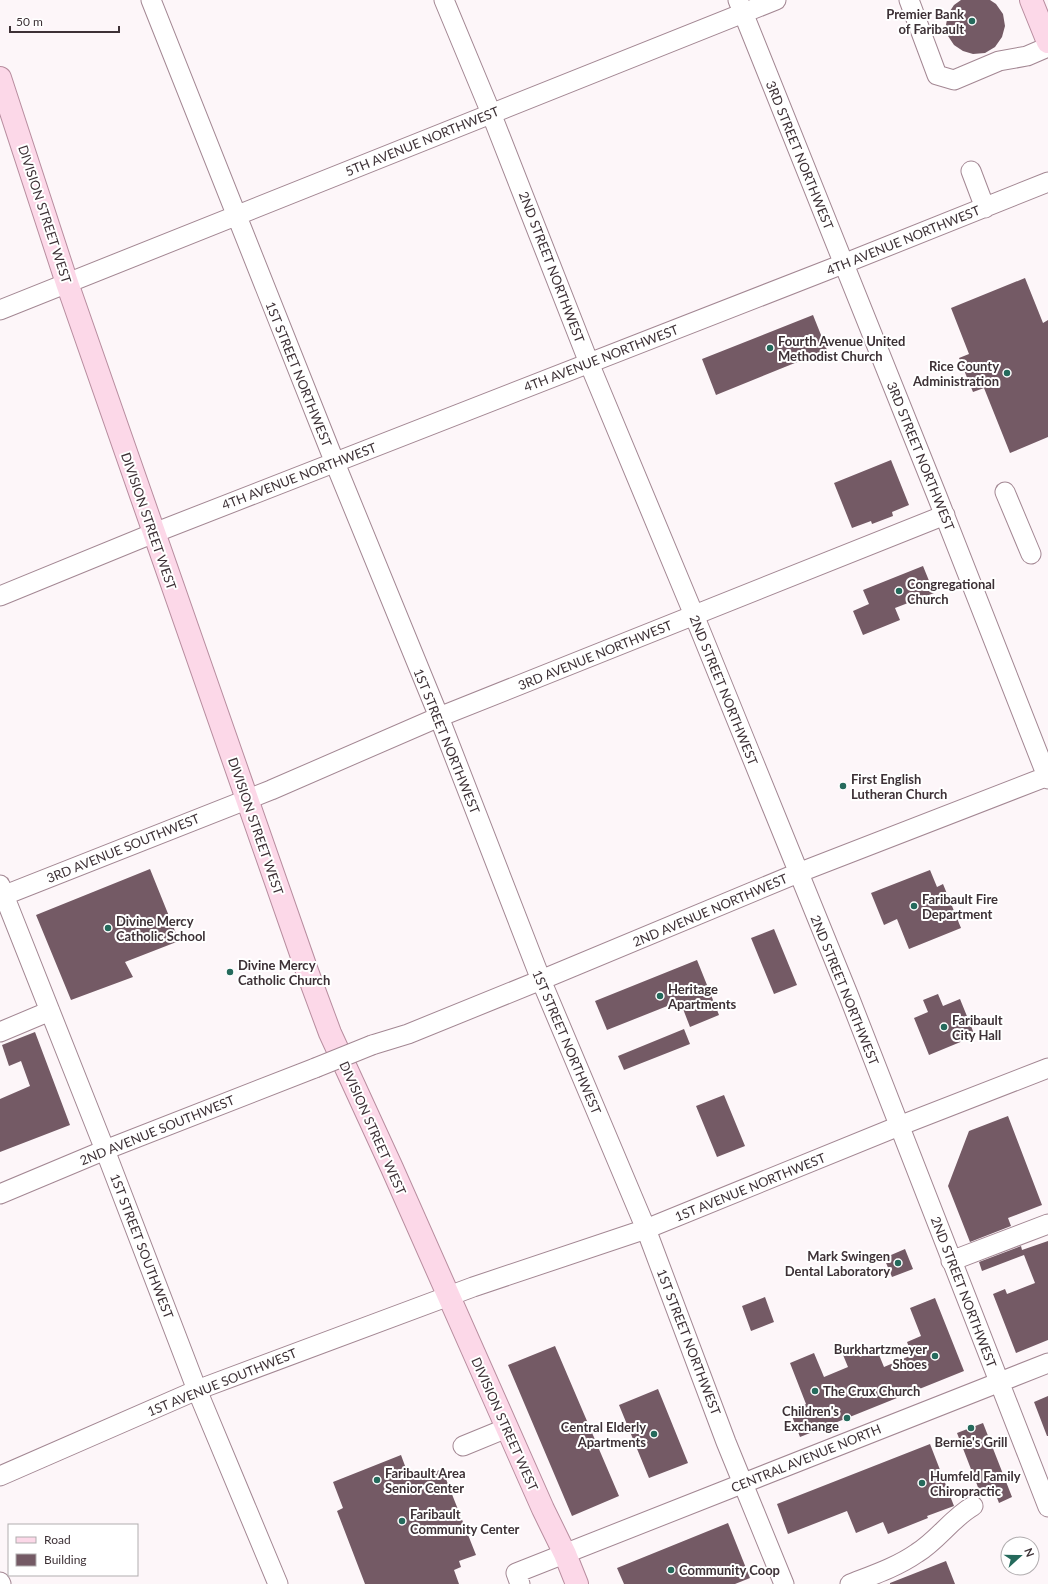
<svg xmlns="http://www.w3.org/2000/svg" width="1048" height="1584" font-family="Lato,sans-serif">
<rect width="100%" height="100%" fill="#fdf6f9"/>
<path fill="#745a65" d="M961,0H990L996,4L1003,14L1005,26L1002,37L995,47L985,53L973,54L963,51L954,45L948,36L946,25L948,14L954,5Z
M1025,278L1043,323L1048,320V437L1010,453L984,388L973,392L959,358L969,354L951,308Z
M813,315L827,350L716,395L702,359Z
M891,460L909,505L892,512L893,516L872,524L871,521L852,528L834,483Z
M923,566L934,593L895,608L900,620L863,635L853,611L869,604L863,590Z
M150,869L179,941L125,962L133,977L71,1000L36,915Z
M930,870L937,887L943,884L961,928L909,949L897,919L884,925L871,893Z
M774,929L797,985L774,994L751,938Z
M697,960L719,1015L690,1027L680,1001L607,1030L595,1001Z
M938,994L943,1006L960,999L975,1036L929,1055L914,1018L928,1012L923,1000Z
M684,1029L690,1044L624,1070L618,1056Z
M35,1032L70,1125L0,1152V1099L30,1086L21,1061L9,1066L2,1045Z
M724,1095L745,1146L717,1157L696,1106Z
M1008,1116L1042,1205L1008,1218L1011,1226L970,1242L948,1186L969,1131Z
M1048,1241V1340L1016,1353L993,1294L1005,1289L1007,1294L1035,1283L1024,1255L982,1271L979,1262L1021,1246L1022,1250Z
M905,1249L913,1269L892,1277L884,1258Z
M765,1297L774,1322L751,1331L742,1306Z
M935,1298L964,1371L800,1437L790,1411L806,1404L790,1363L814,1353L824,1377L848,1367L841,1350L855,1344L860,1357L877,1350L884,1367L912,1355L907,1342L921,1336L910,1308Z
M555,1346L619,1496L572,1516L508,1365Z
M658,1389L688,1463L649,1478L619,1405Z
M1048,1396V1436H1047L1034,1402Z
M983,1423L1012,1497L999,1503L994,1490L981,1495L957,1433Z
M930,1444L954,1506L927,1516L928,1518L888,1534L883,1522L856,1533L847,1511L788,1534L777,1504Z
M401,1455L408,1474L418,1470L421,1478L442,1469L476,1555L459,1561L461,1567L454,1570L459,1584H365L337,1511L343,1508L333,1482Z
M728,1523L750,1578L735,1584H624L617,1568Z
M946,1561L955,1584H890V1583Z"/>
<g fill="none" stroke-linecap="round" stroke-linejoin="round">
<g stroke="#a38793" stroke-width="21">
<path id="minor" d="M151,0L335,463L439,717L541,980L646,1229L726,1442L784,1584
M444,0L491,113L589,363L694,615L848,994L1048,1507
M738,0L937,496L1048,779
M909,0L937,75L954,80L999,61L1027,56L1048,47
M971,171L985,208
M0,310L776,0
M1005,492L1031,554
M0,596L154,533L843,264L1048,182
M0,885L105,1150L197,1390L278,1584
M0,897L271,790L439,717L945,515
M0,1032L50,1011
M372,1045L408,1034L541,980L798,873L1048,776
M0,1194L105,1150L315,1068
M951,1261L1048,1224
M463,1446L507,1428
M0,1476L197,1390L473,1287L646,1229L899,1126L1048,1068
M0,1582L1,1584
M520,1584L516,1573L1048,1363
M850,1584C873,1575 897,1567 917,1553C938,1540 952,1518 973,1506"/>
</g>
<g stroke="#b88d9f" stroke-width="24">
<path id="major" d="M1031,0L1048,42
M0,78L67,283L307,971L330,1033L392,1168L543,1509L565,1554L577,1584"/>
</g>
<use href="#minor" stroke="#fff" stroke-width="19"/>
<use href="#major" stroke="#fcd8e8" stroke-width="22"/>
<g stroke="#a38793" stroke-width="21" stroke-linecap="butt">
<path id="minor-bridge" d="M315,1068L372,1045"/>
</g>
<use href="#minor-bridge" stroke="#fff" stroke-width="19"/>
</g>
<g fill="#256a5c" stroke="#fff" stroke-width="1.5">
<circle cx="972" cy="21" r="4"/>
<circle cx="770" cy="348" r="4"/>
<circle cx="1007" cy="373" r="4"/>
<circle cx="899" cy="591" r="4"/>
<circle cx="843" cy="786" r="4"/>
<circle cx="914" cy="906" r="4"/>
<circle cx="108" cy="928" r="4"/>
<circle cx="230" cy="972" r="4"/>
<circle cx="660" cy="996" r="4"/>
<circle cx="944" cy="1027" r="4"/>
<circle cx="898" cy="1263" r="4"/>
<circle cx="935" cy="1356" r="4"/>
<circle cx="815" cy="1391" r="4"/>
<circle cx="847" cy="1418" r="4"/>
<circle cx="971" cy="1428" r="4"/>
<circle cx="654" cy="1434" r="4"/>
<circle cx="377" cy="1480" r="4"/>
<circle cx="922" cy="1483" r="4"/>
<circle cx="402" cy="1521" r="4"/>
<circle cx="671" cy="1570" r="4"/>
</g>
<g text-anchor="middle" stroke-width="4" stroke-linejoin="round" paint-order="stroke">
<g font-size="13" font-weight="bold" fill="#3d3136" stroke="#fff" text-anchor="start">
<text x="964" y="19" text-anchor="end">Premier Bank<tspan x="964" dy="15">of Faribault</tspan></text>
<text x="778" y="346">Fourth Avenue United<tspan x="778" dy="15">Methodist Church</tspan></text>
<text x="999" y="371" text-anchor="end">Rice County<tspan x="999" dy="15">Administration</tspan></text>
<text x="907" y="589">Congregational<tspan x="907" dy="15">Church</tspan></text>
<text x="851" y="784">First English<tspan x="851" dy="15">Lutheran Church</tspan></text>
<text x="922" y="904">Faribault Fire<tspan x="922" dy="15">Department</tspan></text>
<text x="116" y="926">Divine Mercy<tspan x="116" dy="15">Catholic School</tspan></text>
<text x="238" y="970">Divine Mercy<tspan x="238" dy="15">Catholic Church</tspan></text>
<text x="668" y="994">Heritage<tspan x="668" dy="15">Apartments</tspan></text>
<text x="952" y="1025">Faribault<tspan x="952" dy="15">City Hall</tspan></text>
<text x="890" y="1261" text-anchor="end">Mark Swingen<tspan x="890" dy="15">Dental Laboratory</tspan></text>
<text x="927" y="1354" text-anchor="end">Burkhartzmeyer<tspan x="927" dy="15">Shoes</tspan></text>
<text x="823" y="1396">The Crux Church</text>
<text x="839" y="1416" text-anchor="end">Children's<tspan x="839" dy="15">Exchange</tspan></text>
<text x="646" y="1432" text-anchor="end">Central Elderly<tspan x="646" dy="15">Apartments</tspan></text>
<text x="971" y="1447" text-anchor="middle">Bernie's Grill</text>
<text x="385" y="1478">Faribault Area<tspan x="385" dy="15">Senior Center</tspan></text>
<text x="930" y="1481">Humfeld Family<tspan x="930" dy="15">Chiropractic</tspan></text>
<text x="410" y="1519">Faribault<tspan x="410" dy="15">Community Center</tspan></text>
<text x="679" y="1575">Community Coop</text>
</g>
<g font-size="13" fill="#3d3136" stroke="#fff">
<text transform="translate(422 141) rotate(-22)" y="5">5TH AVENUE NORTHWEST</text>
<text transform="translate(800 155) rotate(68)" y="5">3RD STREET NORTHWEST</text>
<text transform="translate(45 214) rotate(72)" y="5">DIVISION STREET WEST</text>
<text transform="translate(903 240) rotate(-22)" y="5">4TH AVENUE NORTHWEST</text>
<text transform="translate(552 267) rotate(69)" y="5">2ND STREET NORTHWEST</text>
<text transform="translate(601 358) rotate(-21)" y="5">4TH AVENUE NORTHWEST</text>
<text transform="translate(299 374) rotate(68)" y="5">1ST STREET NORTHWEST</text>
<text transform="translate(921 456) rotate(68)" y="5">3RD STREET NORTHWEST</text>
<text transform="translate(299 476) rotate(-21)" y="5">4TH AVENUE NORTHWEST</text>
<text transform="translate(149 521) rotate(71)" y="5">DIVISION STREET WEST</text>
<text transform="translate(595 655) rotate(-22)" y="5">3RD AVENUE NORTHWEST</text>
<text transform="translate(724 690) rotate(68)" y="5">2ND STREET NORTHWEST</text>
<text transform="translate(447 741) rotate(68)" y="5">1ST STREET NORTHWEST</text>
<text transform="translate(256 826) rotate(71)" y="5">DIVISION STREET WEST</text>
<text transform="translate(123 848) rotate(-22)" y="5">3RD AVENUE SOUTHWEST</text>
<text transform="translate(710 910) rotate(-23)" y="5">2ND AVENUE NORTHWEST</text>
<text transform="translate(845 990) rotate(68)" y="5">2ND STREET NORTHWEST</text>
<text transform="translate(567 1042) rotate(67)" y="5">1ST STREET NORTHWEST</text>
<text transform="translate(373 1128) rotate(66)" y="5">DIVISION STREET WEST</text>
<text transform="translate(157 1130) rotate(-22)" y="5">2ND AVENUE SOUTHWEST</text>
<text transform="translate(750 1187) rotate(-22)" y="5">1ST AVENUE NORTHWEST</text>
<text transform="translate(142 1246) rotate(69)" y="5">1ST STREET SOUTHWEST</text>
<text transform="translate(964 1292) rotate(69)" y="5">2ND STREET NORTHWEST</text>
<text transform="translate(689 1342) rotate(69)" y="5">1ST STREET NORTHWEST</text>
<text transform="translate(222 1382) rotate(-22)" y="5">1ST AVENUE SOUTHWEST</text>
<text transform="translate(505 1424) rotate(66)" y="5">DIVISION STREET WEST</text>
<text transform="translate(806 1458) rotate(-22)" y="5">CENTRAL AVENUE NORTH</text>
</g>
</g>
<rect x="8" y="1524" width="130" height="52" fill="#ffffff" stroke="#b1adaf"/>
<rect x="16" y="1537" width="20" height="6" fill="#fcd8e8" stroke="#b1adaf"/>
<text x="44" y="1544" font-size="12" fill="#3d3136">Road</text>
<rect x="16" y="1554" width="20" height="12" fill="#745a65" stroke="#b1adaf"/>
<text x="44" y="1564" font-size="12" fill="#3d3136">Building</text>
<g transform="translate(1020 1556) rotate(69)"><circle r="19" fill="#ffffff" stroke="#b1adaf"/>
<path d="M0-3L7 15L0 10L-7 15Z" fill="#256a5c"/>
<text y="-6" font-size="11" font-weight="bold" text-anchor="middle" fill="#3d3136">N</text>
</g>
<path d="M10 26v6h109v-6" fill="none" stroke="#3d3136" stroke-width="2"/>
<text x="16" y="26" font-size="12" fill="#3d3136" stroke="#ffffff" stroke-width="3" paint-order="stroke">50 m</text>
</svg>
